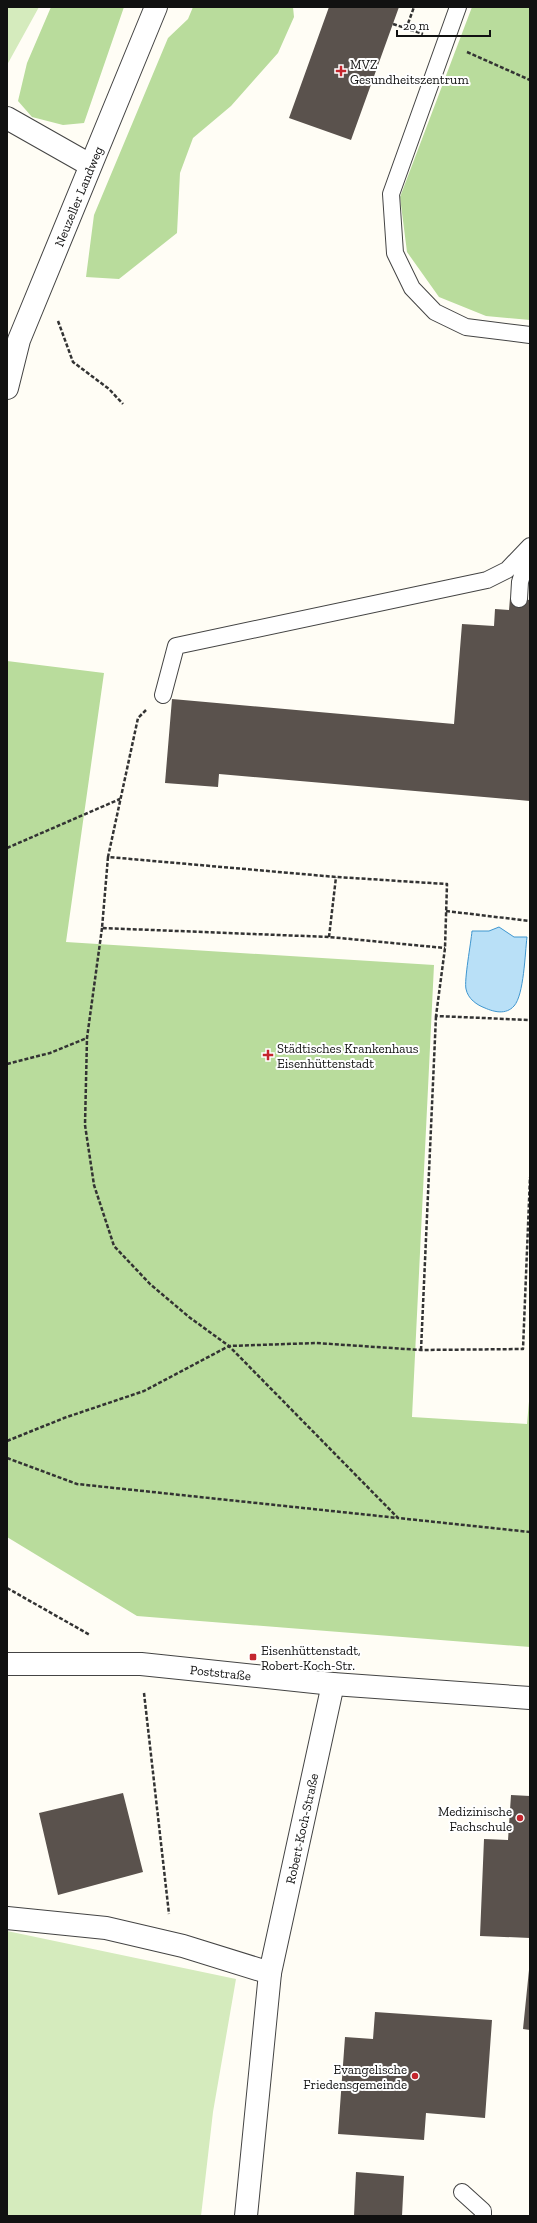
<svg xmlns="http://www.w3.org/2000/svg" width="537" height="2223" font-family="'Zilla Slab',serif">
<rect width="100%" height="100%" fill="#fffdf5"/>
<path fill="#d5ebbd" d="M7,7H39L7,65Z
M7,1931L236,1979L213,2112L201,2216H7Z"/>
<path fill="#b9dc9c" d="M51,7H124L84,123L63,125L32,117L18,101L27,63Z
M193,7H293L294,17L278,53L231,106L193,138L180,173L177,233L119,279L86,277L94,215L168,38L188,19Z
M472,7H530V320L486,316L439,297L407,252L400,197Z
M7,661L104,673L66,942L434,965L412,1417L527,1424L530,1390V1647L137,1616L7,1537Z"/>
<path fill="#b9e0f7" stroke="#3f96cf" d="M499,927L514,937H527C525,953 524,995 514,1006C506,1015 494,1012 485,1008C477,1005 468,999 466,989C464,980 471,943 472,931H489Z"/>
<path fill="#5a524d" d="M329,7H399L351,140L289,118Z
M510,598L530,600V801L219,774L218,787L165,783L172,699L454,724L462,624L494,626L495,609L509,610Z
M123,1793L143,1872L58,1895L39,1813Z
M511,1795L530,1796V1938L480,1936L484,1839L508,1840Z
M529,1970H530V2030L523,2029Z
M375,2012L492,2020L485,2118L426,2113L424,2140L338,2134L345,2037L373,2039Z
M356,2172L404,2176L402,2216H354Z"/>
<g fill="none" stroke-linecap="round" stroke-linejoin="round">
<g stroke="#444" stroke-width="18">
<path id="service" d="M458,7L391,194L395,253L412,288L435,312L466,327L530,335
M519,599L520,582L530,549
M163,695L176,646L487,580L507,570L530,546
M462,2192L483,2211V2216"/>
</g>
<g stroke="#444" stroke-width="24">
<g id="minor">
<path d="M7,118L90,165"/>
<path id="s1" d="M7,388L19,340L156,7"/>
<path id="s2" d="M7,1664H141L333,1684L530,1698"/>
<path d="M7,1918L106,1928L183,1946L270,1973"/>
<path id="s3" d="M246,2216L270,1973L333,1684"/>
</g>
</g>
<path stroke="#333" stroke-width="2.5" stroke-dasharray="4 2" stroke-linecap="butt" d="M393,24L423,34
M406,29L414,7
M467,52L530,80
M58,321L73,362L109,389L123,404
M146,710L138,718L108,857L336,877L447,884L445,948L436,1016L530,1020
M7,848L120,799
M108,857L102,928L329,937L445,948
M446,911L530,921
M102,928L87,1038L85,1125L94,1185L114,1246L150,1284L189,1317L229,1346L398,1518L530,1532
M329,937L336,877
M7,1064L50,1053L87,1038
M421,1350L436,1016
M7,1441L64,1418L144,1391L229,1346L316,1343L421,1350L523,1349L530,1177
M7,1458L77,1484L398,1518
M7,1588L90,1635
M144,1693L169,1914"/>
<use href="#service" stroke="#fff" stroke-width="16"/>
<use href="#minor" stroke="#fff" stroke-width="22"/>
</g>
<g fill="#c4262e" stroke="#fff" stroke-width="1.5">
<path d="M339 65h4v4h4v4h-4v4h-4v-4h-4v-4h4z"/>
<path d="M266 1049h4v4h4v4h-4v4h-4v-4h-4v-4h4z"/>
<rect x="249" y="1653" width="8" height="8" rx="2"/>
<circle cx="520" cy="1818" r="4"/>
<circle cx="415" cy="2076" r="4"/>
</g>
<g text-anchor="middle" stroke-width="4" stroke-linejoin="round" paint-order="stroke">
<g font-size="13" fill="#111" stroke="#fff" text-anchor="start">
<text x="350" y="69">MVZ<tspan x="350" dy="15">Gesundheitszentrum</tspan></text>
<text x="277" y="1053">Städtisches Krankenhaus<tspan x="277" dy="15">Eisenhüttenstadt</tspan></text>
<text x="261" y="1655">Eisenhüttenstadt,<tspan x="261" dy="15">Robert-Koch-Str.</tspan></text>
<text x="512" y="1816" text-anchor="end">Medizinische<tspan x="512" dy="15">Fachschule</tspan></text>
<text x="407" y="2074" text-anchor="end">Evangelische<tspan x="407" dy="15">Friedensgemeinde</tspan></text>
</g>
<g font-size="13" fill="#111" stroke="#fff">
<text dy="5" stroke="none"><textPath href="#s1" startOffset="205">Neuzeller Landweg</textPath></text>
<text dy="5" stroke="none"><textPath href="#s2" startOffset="214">Poststraße</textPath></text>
<text dy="5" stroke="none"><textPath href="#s3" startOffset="392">Robert-Koch-Straße</textPath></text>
</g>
</g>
<rect width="537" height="2223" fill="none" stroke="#111111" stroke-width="16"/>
<path d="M397 30v6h93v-6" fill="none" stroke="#111111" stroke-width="2"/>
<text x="403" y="30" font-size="12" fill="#111111" stroke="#ffffff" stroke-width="3" paint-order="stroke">20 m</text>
</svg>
